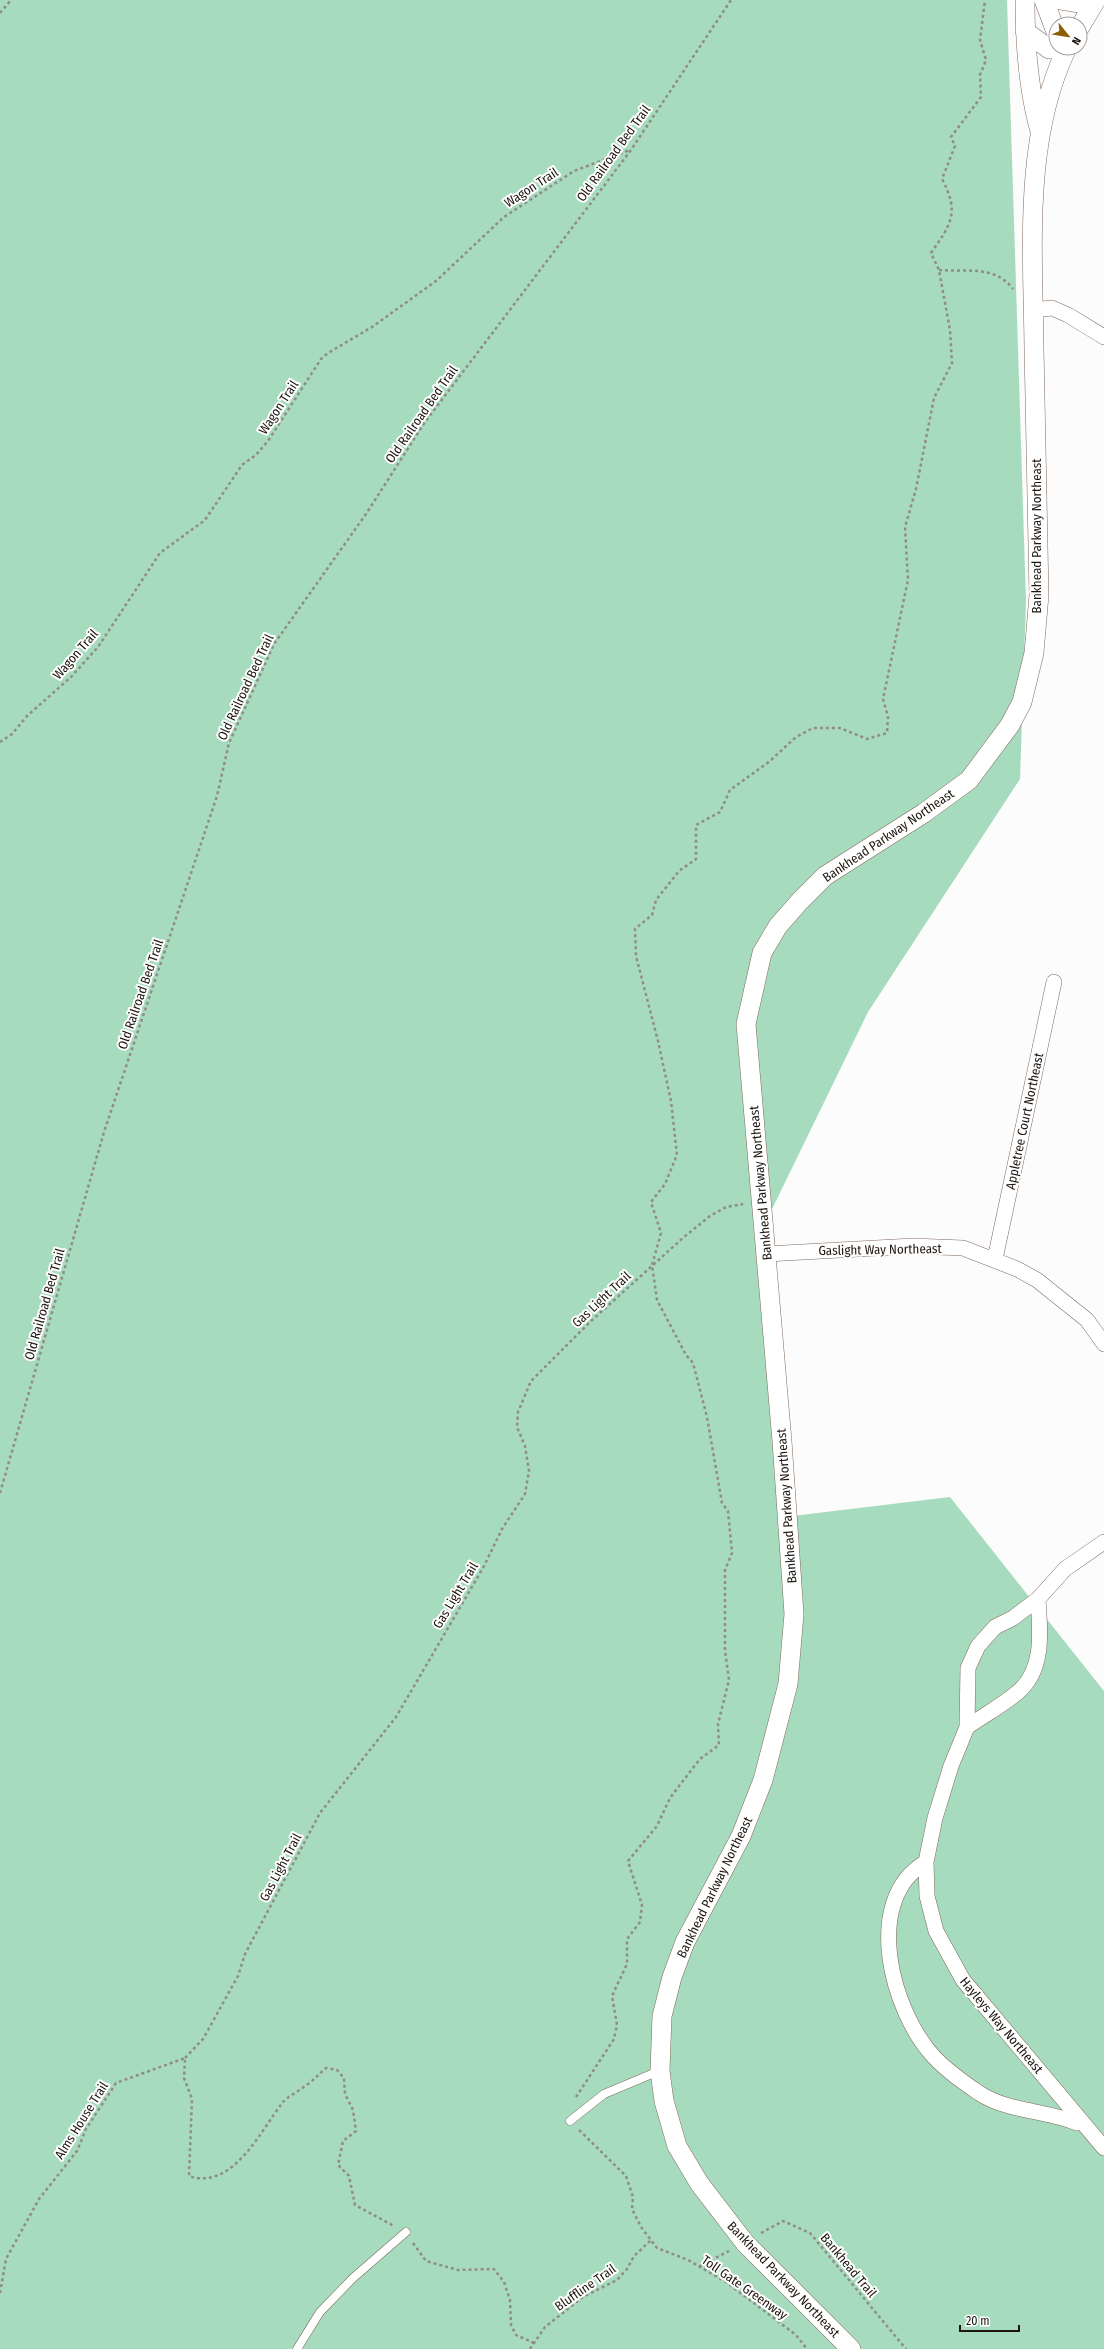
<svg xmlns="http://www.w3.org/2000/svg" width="1104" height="2349" font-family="'Fira Sans Condensed',sans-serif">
<rect width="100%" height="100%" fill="#fcfcfc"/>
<path fill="#a7dbbd" d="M0,0H1007L1026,602L1020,779L868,1012L757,1240L784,1517L950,1497L1104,1691V2349H0Z"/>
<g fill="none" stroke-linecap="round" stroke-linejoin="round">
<g stroke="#7f6a5c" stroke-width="9">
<path id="service" d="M570,2121L604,2094L659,2071
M297,2349L320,2312L353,2278L406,2232"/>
</g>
<g stroke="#7f6a5c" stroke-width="16">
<path id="minor" d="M1034,310L1052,308L1068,315L1104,337
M766,1254L913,1246L963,1248L1017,1269L1037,1280L1087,1320L1104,1344
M995,1259L1054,982
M1104,1542L1065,1569L1038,1599L1013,1618L995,1627L978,1646L968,1668L967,1727L951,1766L935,1818L926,1862L927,1896L936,1931L963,1980L1104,2148
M967,1727C984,1715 1003,1705 1018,1692C1045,1669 1040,1630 1038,1599
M926,1862C861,1900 892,2012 934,2057C947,2071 963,2082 979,2093C1008,2112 1045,2110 1077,2123L1080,2121"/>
</g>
<g stroke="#7f6a5c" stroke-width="20">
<path id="tertiary" d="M1025,0C1025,44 1028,89 1040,131
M1044,0L1056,32
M1060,0L1078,3L1086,0
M1080,27L1096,0
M1025,31L1049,49H1066
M851,2349L745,2243L699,2183L677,2146L664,2101L660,2071L662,2016L672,1977L685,1942L741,1836L763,1780L788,1684L794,1614L782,1441L746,1024L762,953L778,926L800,901L825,876L924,813L969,780L1010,725L1022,702L1034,653L1039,595C1037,513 1036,430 1034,348C1033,250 1023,139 1067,48"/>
</g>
<path stroke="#908c89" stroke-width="2.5" stroke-dasharray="3 3" stroke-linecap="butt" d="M0,13L11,0
M939,270C966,272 995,265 1013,289
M0,742L12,734L27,716L71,677L98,647L160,553L205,520L242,465L256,455L268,441L321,359L328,353L372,327L436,281L504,217L574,171L630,150
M0,1493L104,1132L217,796L229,743L274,644L366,514L425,422L631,150L731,0
M185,2058L203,2039L238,1976L245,1954L320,1813L396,1717L483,1568L502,1529L525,1494L529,1471L525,1446L517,1427L518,1412L531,1381L590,1322L684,1237L710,1216L726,1207L743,1204
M576,2097L614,2039L617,2025L612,1996L627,1964V1939L640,1922L642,1905L628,1861L657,1826L670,1798L686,1777L700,1759L719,1745L718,1724L729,1680L725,1650V1570L732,1553L728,1511L722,1503L707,1417L693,1363L686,1355L657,1300L652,1265L661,1233L651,1202L665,1184L677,1155L671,1101L658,1041L636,956L635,929L652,915L656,900L679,871L696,859V825L720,812L730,790L770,761L796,737L813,728H840L867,739L887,733L888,717L883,699L908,580L905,527L916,489L934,398L952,363L950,330L939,270L931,253C951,224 960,213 942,179L955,146L951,137L981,97L980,75L986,60L980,40L985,0
M579,2130L626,2176L633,2197L632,2209L641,2227L657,2248L688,2260L726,2282L796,2335L807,2349
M761,2233L783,2221L810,2233L906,2349
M413,2243L426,2261L458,2270L494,2269L504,2282L510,2300L511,2325L516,2335L534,2343
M700,2266L729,2251
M0,2293L6,2259L39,2199L77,2151L86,2129L116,2083L185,2058L184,2078L192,2099L189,2176C233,2191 261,2130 283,2102C288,2096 298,2092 305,2086C313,2081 319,2074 326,2068L337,2070L344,2078L345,2094L353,2110L356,2131L343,2141L338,2165L349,2176L355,2205L394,2226
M530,2349L545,2327L583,2297L617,2280L627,2269L634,2256L650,2241"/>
<use href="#service" stroke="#fff" stroke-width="8"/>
<use href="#minor" stroke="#fff" stroke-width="15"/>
<use href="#tertiary" stroke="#fff" stroke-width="19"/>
</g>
<g text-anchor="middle" stroke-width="4" stroke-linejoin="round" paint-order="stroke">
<g font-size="13" fill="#1d150f" stroke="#fff">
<text transform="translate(613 153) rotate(-54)" y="5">Old Railroad Bed Trail</text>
<text transform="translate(531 187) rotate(-33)" y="5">Wagon Trail</text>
<text transform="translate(278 407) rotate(-57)" y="5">Wagon Trail</text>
<text transform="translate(421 414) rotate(-55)" y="5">Old Railroad Bed Trail</text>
<text transform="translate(1036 536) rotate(-90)" y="5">Bankhead Parkway Northeast</text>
<text transform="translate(75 654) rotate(-49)" y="5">Wagon Trail</text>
<text transform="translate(245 687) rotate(-65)" y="5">Old Railroad Bed Trail</text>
<text transform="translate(888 835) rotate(-34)" y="5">Bankhead Parkway Northeast</text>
<text transform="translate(140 994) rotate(-71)" y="5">Old Railroad Bed Trail</text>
<text transform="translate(1024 1121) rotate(-78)" y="5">Appletree Court Northeast</text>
<text transform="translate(760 1183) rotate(-95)" y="5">Bankhead Parkway Northeast</text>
<text transform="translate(880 1249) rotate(-1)" y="5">Gaslight Way Northeast</text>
<text transform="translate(601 1299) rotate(-43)" y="5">Gas Light Trail</text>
<text transform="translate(44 1304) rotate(-74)" y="5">Old Railroad Bed Trail</text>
<text transform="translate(786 1506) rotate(-94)" y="5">Bankhead Parkway Northeast</text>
<text transform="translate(455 1595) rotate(-59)" y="5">Gas Light Trail</text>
<text transform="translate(280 1867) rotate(-62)" y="5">Gas Light Trail</text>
<text transform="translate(714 1887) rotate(-64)" y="5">Bankhead Parkway Northeast</text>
<text transform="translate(1002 2025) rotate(50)" y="5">Hayleys Way Northeast</text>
<text transform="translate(81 2120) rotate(-58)" y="5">Alms House Trail</text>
<text transform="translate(849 2265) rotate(50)" y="5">Bankhead Trail</text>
<text transform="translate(784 2279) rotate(46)" y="5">Bankhead Parkway Northeast</text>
<text transform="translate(585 2287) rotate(-35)" y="5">Bluffline Trail</text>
<text transform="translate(745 2287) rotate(35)" y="5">Toll Gate Greenway</text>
</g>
</g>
<g transform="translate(1068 36) rotate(120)"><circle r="19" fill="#ffffff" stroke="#a5a19f"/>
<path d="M0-3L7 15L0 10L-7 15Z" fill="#8b5d02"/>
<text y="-6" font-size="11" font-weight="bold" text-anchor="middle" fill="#1d150f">N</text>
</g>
<path d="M960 2325v6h59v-6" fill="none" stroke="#1d150f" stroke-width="2"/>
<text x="966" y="2325" font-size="12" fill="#1d150f" stroke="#ffffff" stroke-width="3" paint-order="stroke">20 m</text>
</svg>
